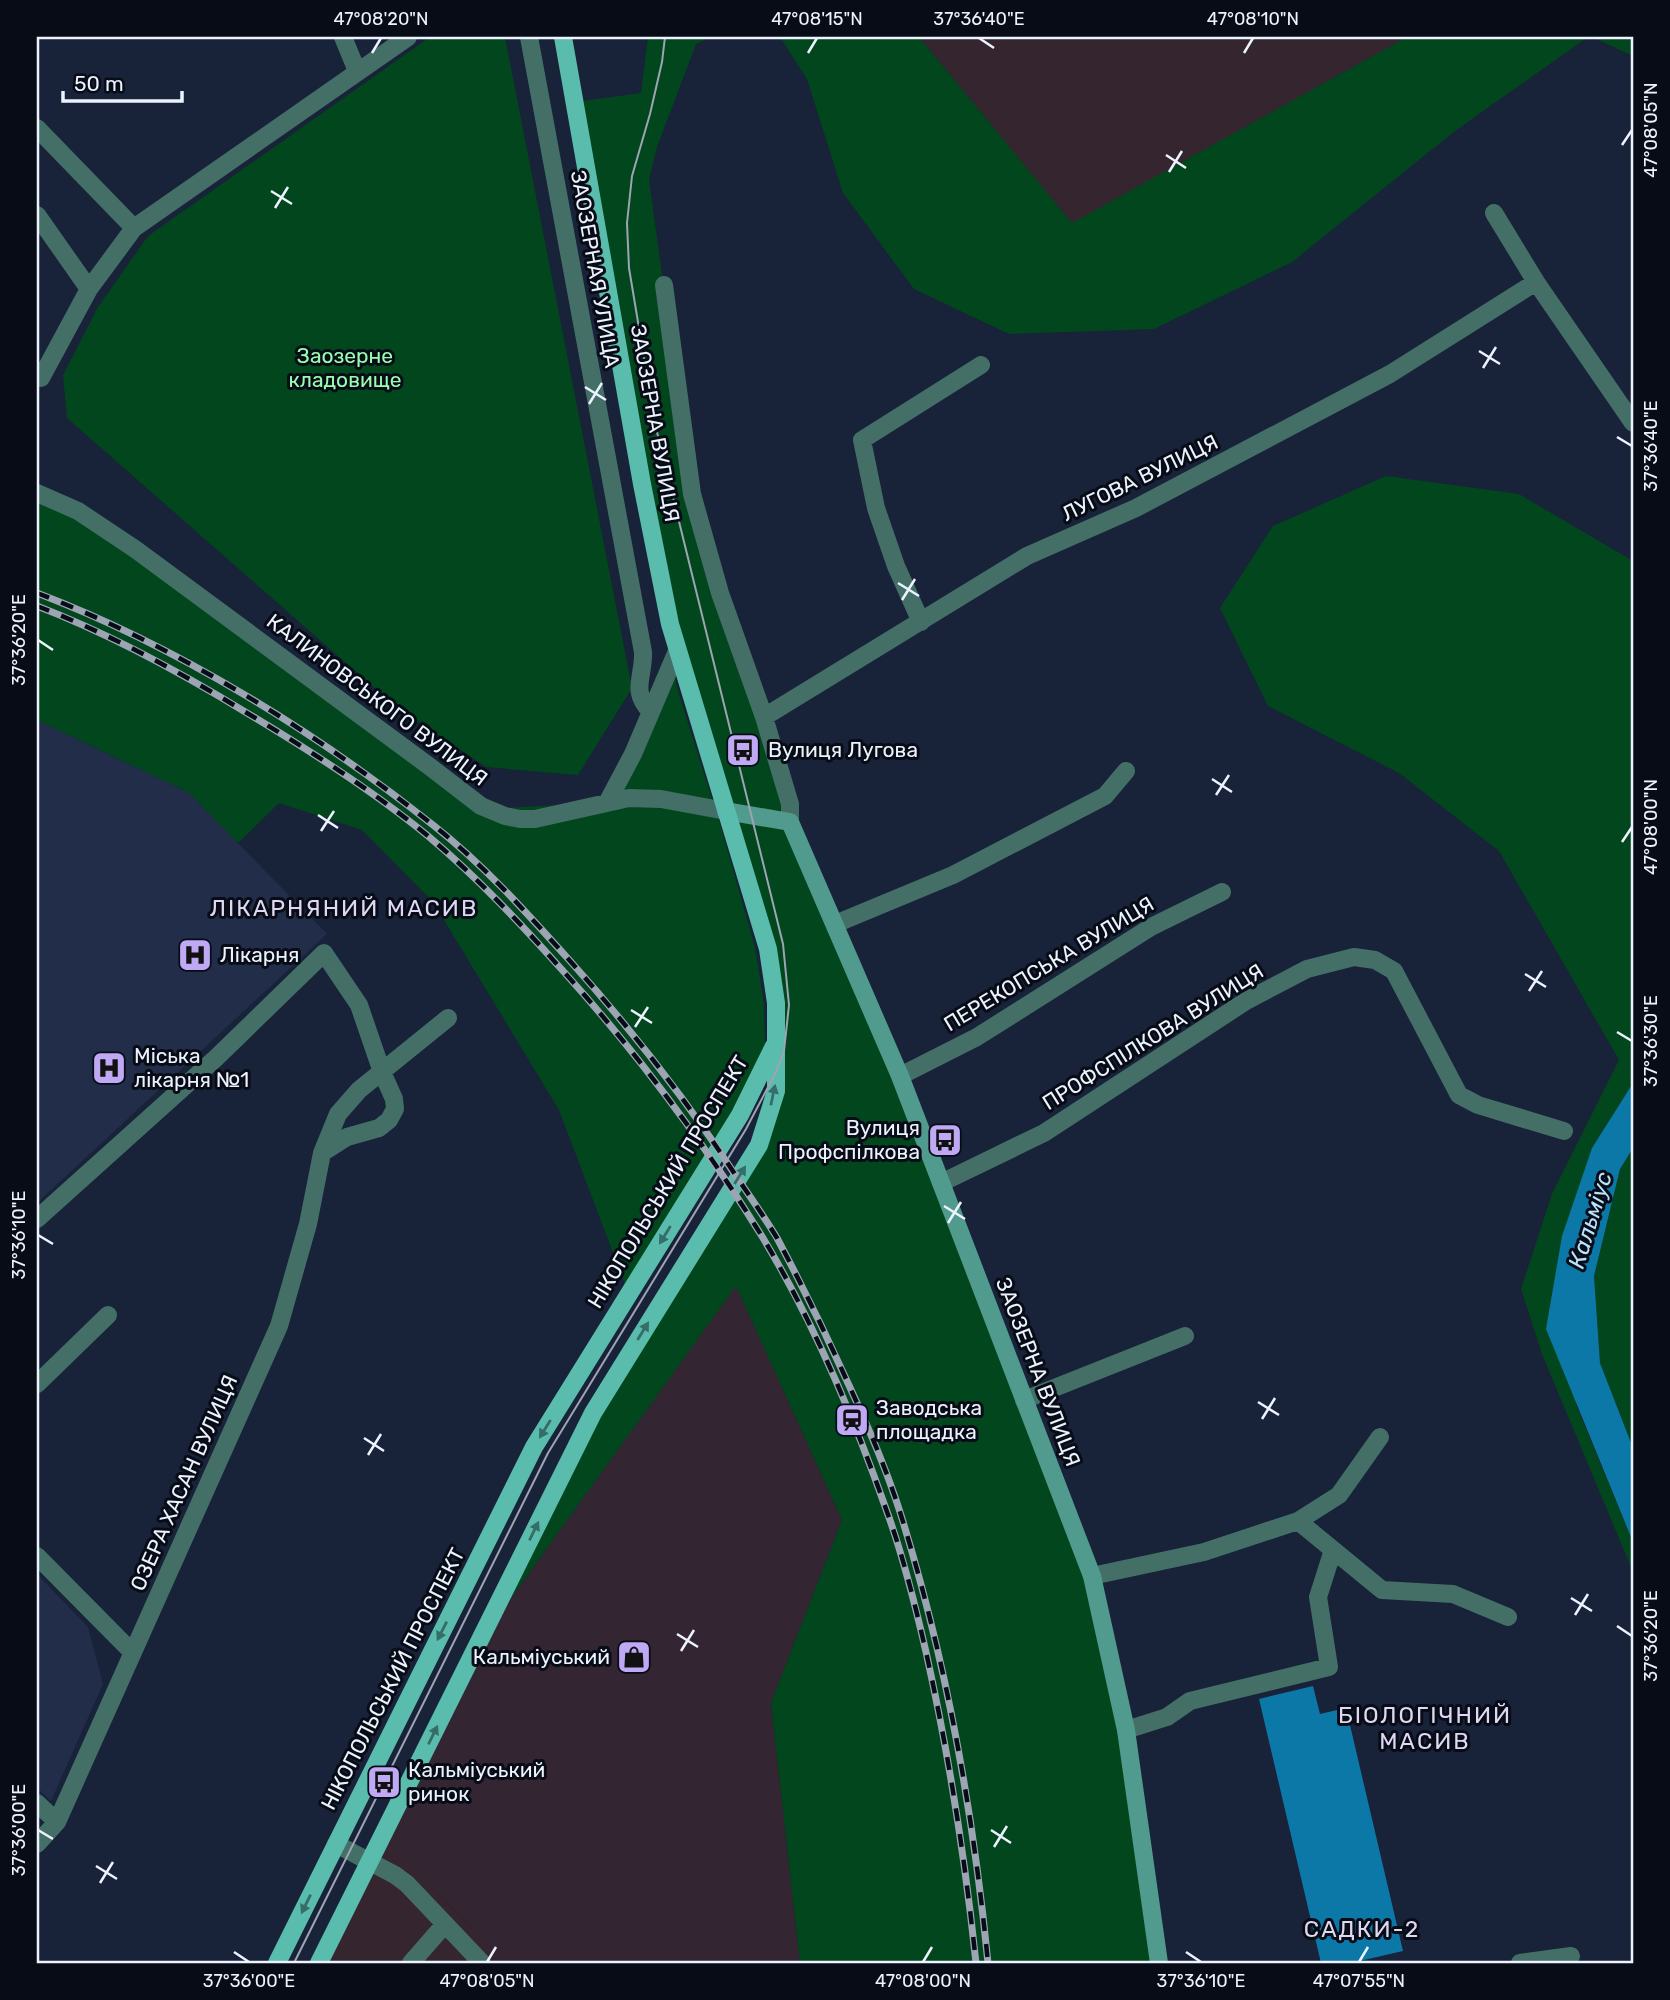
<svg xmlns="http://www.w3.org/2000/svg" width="1670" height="2000" font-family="Rubik,sans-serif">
<rect width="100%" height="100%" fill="#182239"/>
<path fill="#332532" d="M736,1285L842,1520L771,1703L800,1963H504L388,1840L501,1612Z"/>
<path fill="#35252f" d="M919,37H1407L1072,224Z
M388,1840L504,1963H327Z"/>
<path fill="#212d49" d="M37,720L188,792L327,934L37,1203Z
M37,1574L88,1627L103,1684L51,1801L37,1788Z"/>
<path fill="#02461d" d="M430,37H505L632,688L578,775L486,767L395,706L67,418L63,375L98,307L148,236Z
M648,37H711L696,44L657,147L649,180L692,494L790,804L1092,1576L1159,1963H800L771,1703L842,1520L736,1286L501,1612L599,1416L764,1149L777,1002L691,686L575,102L641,93Z
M780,37H919L1072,223L1407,37H1588L1455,131L1292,262L1154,329L1009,334L914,289L843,193L807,79Z
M1592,37H1633V56Z
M1386,476L1519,494L1633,561V1083L1592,1148L1576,1405L1633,1542V1572L1542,1354L1521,1289L1552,1194L1619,1060L1499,851L1399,773L1268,706L1220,608L1273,526Z
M37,489L465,797L504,808L596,803L662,805L718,817L755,947L764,1004L765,1049L749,1085L626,1287L559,1110L433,902L362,830L279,803L238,843L188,792L37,720Z
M669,648L678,691L713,802L607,790L663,678Z
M1633,1148V1448L1600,1363L1594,1276L1620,1169Z"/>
<path fill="#0c78a7" d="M1633,1083V1148L1620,1169L1594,1276L1600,1363L1633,1448V1542L1546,1329L1562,1236L1592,1148Z
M1313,1686L1320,1714L1346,1708L1403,1951L1351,1963H1321L1259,1699Z"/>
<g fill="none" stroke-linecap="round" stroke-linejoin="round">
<path stroke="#436f67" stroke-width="18" d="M343,37L357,71
M529,37L643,652C644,678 630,690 651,712
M37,128L134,228
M1494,213L1536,282L1633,423
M37,215L89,289
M664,285L692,494L720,593L764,717L790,804V822
M41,378L89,289L134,228L408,37
M37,493L78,511L135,549L429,766L481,806L505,816L520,819H535L629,798L661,799L726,811
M921,622L896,566L876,508L862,440L981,365
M764,717L1027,556L1136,508L1390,374L1536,282
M607,803L633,754L677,651
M835,924L953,875L1105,796L1126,771
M900,1076L977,1037L1151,927L1222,892
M322,1153L338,1114L359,1090L448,1018
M941,1183L1044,1133L1246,1001L1307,969L1354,957L1375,960L1394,971L1459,1095L1478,1105L1564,1131
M37,1219L216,1058L324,953L359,1005L382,1072L394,1099L395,1109L389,1120L379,1128L347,1137L322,1153L308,1224L279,1326L57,1822L37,1844
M37,1384L108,1315
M1024,1400L1185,1336
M1298,1521L1382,1590L1453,1594L1508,1617
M37,1556L133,1653
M1092,1576L1204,1552L1298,1521L1339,1495L1380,1437
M1126,1730L1167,1717L1190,1701L1329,1667L1318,1597L1333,1550
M37,1803L57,1822
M336,1844L395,1875L407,1884L445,1924L411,1963
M445,1924L482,1963
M1520,1963L1571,1956"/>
<path stroke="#519a8e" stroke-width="18" d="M726,811L790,822L900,1076L1092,1576L1126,1730L1159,1963"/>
<path stroke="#5abcac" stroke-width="18" d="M277,1963L534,1447L740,1115L774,1046
M319,1963L593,1413L759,1145L776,1091V1003L768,949L670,624L642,484L563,37"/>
<path stroke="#9da4b4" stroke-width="2" d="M294,1963L548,1453L746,1129L776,1072L784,1051L789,1005L783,944L655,424L629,268L627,223L632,176L650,114L662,62L665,37"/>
<g stroke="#9da4b4" stroke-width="7">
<path id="rail" d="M37,593C176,646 316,732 433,825C484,865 527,913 571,962C632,1030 688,1102 738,1179C751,1198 765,1218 777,1238C802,1285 825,1332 847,1381C867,1424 886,1468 900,1512C946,1659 973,1810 988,1963
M37,606C110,634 180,672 247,713C309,750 372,790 428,836C478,878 521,924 564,972C638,1054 705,1144 763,1238C813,1321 854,1418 886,1509C903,1555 915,1604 926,1652C949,1755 965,1858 976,1963"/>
</g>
<use href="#rail" stroke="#080c16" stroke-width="4.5" stroke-dasharray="13" stroke-linecap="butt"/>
</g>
<defs><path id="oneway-solid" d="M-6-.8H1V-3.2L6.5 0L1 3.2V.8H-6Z" transform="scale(1.75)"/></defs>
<g fill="#356d68">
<use href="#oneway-solid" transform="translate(773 1095) rotate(-78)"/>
<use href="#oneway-solid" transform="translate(740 1175) rotate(-58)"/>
<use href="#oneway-solid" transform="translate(665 1235) rotate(122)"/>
<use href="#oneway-solid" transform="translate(643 1331) rotate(-58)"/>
<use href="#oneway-solid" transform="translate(545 1429) rotate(122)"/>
<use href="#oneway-solid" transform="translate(534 1531) rotate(-64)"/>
<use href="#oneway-solid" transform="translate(442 1631) rotate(117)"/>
<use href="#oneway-solid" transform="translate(433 1735) rotate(-64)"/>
<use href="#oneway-solid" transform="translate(306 1904) rotate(116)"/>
</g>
<path fill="none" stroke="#ecf2fe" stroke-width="2.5" d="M979,38L994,48M372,53L381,38M808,53L817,38M1244,53L1253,38M1622,145L1632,130M1166,155L1186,168M1169,172L1182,151M271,191L292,204M275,208L288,187M1479,351L1500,364M1483,368L1496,347M585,387L606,400M589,404L602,383M1617,437L1632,446M898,583L919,596M902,600L915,579M38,640L53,650M1212,779L1232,792M1216,795L1229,775M318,815L338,828M321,831L334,811M1622,842L1632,827M1525,974L1546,987M1529,991L1542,971M631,1010L652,1023M635,1027L648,1007M1617,1032L1632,1041M944,1206L965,1219M948,1223L961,1202M38,1235L53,1244M1258,1402L1279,1415M1262,1419L1275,1398M364,1438L384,1451M368,1455L381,1434M1571,1598L1592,1611M1575,1615L1588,1594M1617,1626L1632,1636M677,1634L698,1647M681,1651L694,1630M38,1830L53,1839M991,1830L1011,1843M994,1847L1007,1826M96,1866L117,1879M100,1883L113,1862M234,1952L249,1962M1186,1952L1201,1962M487,1962L496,1947M923,1962L932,1947M1359,1962L1368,1947"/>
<defs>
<g id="bus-square" transform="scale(1.75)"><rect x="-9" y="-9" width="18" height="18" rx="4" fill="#bfa8f4" stroke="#080c16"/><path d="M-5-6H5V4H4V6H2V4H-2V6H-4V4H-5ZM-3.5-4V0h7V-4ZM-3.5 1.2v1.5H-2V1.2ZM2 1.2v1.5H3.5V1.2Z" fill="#111"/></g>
<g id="hospital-square" transform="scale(1.75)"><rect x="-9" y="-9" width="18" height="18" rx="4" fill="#bfa8f4" stroke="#080c16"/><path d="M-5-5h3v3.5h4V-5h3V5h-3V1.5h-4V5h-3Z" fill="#111"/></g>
<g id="station-square" transform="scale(1.75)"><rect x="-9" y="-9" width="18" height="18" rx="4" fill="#bfa8f4" stroke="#080c16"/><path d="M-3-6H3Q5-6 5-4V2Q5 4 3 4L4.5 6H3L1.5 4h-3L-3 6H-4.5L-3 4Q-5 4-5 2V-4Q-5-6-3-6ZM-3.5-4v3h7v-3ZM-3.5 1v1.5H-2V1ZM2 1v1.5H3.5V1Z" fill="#111"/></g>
<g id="shop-square" transform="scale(1.75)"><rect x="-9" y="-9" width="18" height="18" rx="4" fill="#bfa8f4" stroke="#080c16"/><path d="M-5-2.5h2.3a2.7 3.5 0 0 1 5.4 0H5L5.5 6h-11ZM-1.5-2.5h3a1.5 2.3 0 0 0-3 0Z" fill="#111"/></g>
</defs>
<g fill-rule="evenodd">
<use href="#bus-square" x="743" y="750"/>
<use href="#hospital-square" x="195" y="955"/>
<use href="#hospital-square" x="109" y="1068"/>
<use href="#bus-square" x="945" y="1140"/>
<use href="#station-square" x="852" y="1420"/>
<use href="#shop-square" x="634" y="1657"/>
<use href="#bus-square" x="384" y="1782"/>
</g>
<g text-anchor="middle" stroke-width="6" stroke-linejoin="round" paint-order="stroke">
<g font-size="21" fill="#ecf2fe" stroke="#080c16">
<text transform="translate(595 269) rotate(80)" y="7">ЗАОЗЕРНАЯ УЛИЦА</text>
<text transform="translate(655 423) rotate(80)" y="7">ЗАОЗЕРНА ВУЛИЦЯ</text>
<text transform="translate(1140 478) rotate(-26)" y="7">ЛУГОВА ВУЛИЦЯ</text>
<text transform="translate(377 700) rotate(37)" y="7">КАЛИНОВСЬКОГО ВУЛИЦЯ</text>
<text transform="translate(1049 964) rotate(-31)" y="7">ПЕРЕКОПСЬКА ВУЛИЦЯ</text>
<text transform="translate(1153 1037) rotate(-32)" y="7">ПРОФСПІЛКОВА ВУЛИЦЯ</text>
<text transform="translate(668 1182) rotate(-59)" y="7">НІКОПОЛЬСЬКИЙ ПРОСПЕКТ</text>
<text transform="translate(1038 1372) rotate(69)" y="7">ЗАОЗЕРНА ВУЛИЦЯ</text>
<text transform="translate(184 1483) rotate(-66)" y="7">ОЗЕРА ХАСАН ВУЛИЦЯ</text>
<text transform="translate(393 1679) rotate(-63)" y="7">НІКОПОЛЬСЬКИЙ ПРОСПЕКТ</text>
</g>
<g font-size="21" fill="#99fdb0" stroke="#080c16">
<text x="345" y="363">Заозерне<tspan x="345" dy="24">кладовище</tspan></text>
</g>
<g font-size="21" fill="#ecf2fe" stroke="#080c16" text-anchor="start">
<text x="768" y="757">Вулиця Лугова</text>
<text x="220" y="962">Лікарня</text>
<text x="134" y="1063">Міська<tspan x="134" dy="24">лікарня №1</tspan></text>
<text x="920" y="1135" text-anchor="end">Вулиця<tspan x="920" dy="24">Профспілкова</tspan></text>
<text x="876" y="1415">Заводська<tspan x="876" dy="24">площадка</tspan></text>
<text x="610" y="1664" text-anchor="end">Кальміуський</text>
<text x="408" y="1777">Кальміуський<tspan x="408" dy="24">ринок</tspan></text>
</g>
<g font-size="23" letter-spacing="2" fill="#dfd8f5" stroke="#080c16">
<text x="344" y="916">ЛІКАРНЯНИЙ МАСИВ</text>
<text x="1425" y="1723">БІОЛОГІЧНИЙ<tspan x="1425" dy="26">МАСИВ</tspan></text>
<text x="1362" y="1937">САДКИ-2</text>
</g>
<g font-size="23" font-style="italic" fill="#b9e4fe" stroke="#080c16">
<text transform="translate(1590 1220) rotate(-73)" y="8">Кальміус</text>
</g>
</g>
<rect width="1670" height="2000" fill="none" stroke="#080c16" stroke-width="77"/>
<path d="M63 91v10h119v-10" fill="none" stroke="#ecf2fe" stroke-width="3.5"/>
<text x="74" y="91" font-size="21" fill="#ecf2fe" stroke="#080c16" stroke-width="5" paint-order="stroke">50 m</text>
<rect x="38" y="38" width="1594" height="1924" fill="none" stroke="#ecf2fe" stroke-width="2.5"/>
<g font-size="18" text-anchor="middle" fill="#ecf2fe">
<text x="381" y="25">47°08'20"N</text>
<text x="817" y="25">47°08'15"N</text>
<text x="979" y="25">37°36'40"E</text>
<text x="1253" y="25">47°08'10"N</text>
<text transform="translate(1651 130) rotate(-90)" y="6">47°08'05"N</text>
<text transform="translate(1651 446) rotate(-90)" y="6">37°36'40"E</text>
<text transform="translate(19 640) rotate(-90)" y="6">37°36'20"E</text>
<text transform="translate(1651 827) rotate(-90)" y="6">47°08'00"N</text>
<text transform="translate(1651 1041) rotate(-90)" y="6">37°36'30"E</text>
<text transform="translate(19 1235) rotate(-90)" y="6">37°36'10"E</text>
<text transform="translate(1651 1636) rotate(-90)" y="6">37°36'20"E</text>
<text transform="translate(19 1830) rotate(-90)" y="6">37°36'00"E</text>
<text x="249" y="1987">37°36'00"E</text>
<text x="487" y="1987">47°08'05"N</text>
<text x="923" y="1987">47°08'00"N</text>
<text x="1201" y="1987">37°36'10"E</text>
<text x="1359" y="1987">47°07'55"N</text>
</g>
</svg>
